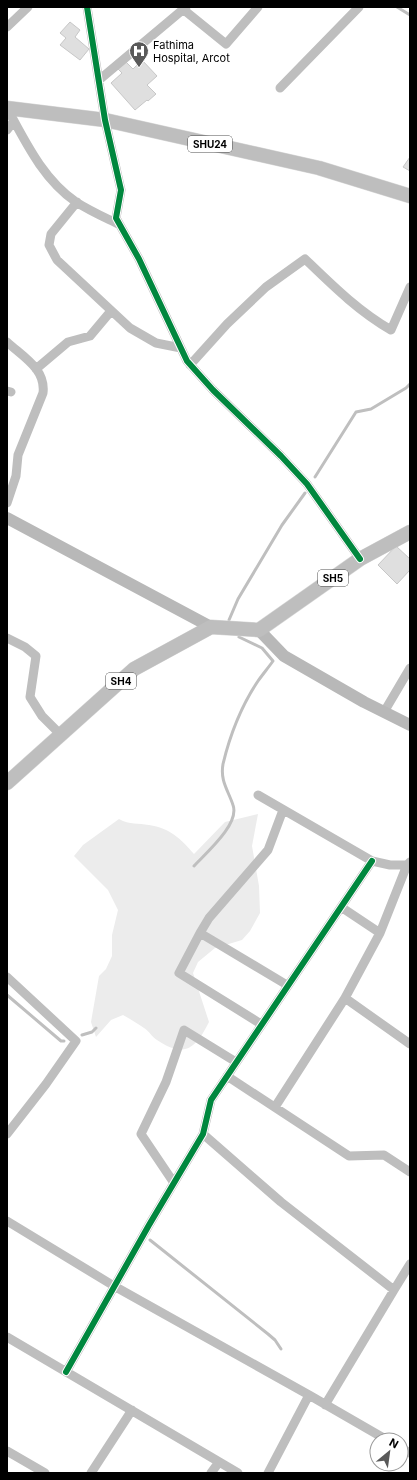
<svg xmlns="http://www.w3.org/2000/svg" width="417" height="1480" font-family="Inter,sans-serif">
<rect width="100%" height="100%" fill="#fff"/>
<path fill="#ececec" d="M258,814L252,846L259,886L260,913L250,931L242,940L215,948L198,962L193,973L209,1022C196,1048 185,1059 157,1040C152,1037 149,1031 144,1028C137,1023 130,1019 123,1015L111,1020L96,1037L91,1022L99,976L106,969L112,956V935L118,910L108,890L74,856L83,845L119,819C130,825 138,823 149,825C170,828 181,839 194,854L225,822Z"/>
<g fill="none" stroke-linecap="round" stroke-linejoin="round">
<path stroke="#bfbfbf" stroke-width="3" d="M397,7L410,15
M315,477L356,412L371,409L406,388L410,384
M229,620L238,599L282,525L305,493
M194,866C206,853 240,824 233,805C228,790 220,781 223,764C230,735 242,705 258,681C263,674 268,668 273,661L262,648L239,637
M7,995L61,1041H64
M82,1035L92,1032L96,1028
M150,1240L268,1334L275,1340L281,1349"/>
</g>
<path fill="#dfdfdf" stroke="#c7c7c7" d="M70,22L80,30L75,37L89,49L80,60L60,45L66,38L60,33Z
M142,60L157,76L147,85L156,94L148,101L147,100L135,110L111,83L122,73L117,68L125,61L133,69Z
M410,157V171L403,167Z
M396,546L410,559V570L397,584L378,565Z"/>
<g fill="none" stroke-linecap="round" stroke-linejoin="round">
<g stroke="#dbdbdb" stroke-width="15">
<path id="primary" d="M7,108L105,120L319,168L410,196
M7,783L134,669L211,627L259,630L360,559L410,532"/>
</g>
<path stroke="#bebebe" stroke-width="9" d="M87,7L105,120L121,190L116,218L139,259L187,361L213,390L281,456L307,484L360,559
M184,10L226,44L258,7
M7,27L28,7
M99,80L186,7
M280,88L359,7
M7,108C26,143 43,179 76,202C90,211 106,218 120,225
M7,130L14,121
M77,202L51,234L49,245L57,260L130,328L156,343L181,348
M7,342C23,357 46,369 43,393L18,455L16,476L7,503
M190,365L227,324L266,287L305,259C332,285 358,311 391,330L410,287
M36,369L68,342L90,336L111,311
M7,391L11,392
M7,638L25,647L36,656L30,697L42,716L61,735
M384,712L410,668
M258,795L372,861L390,865H407L410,862
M283,810L268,850L209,918L200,933L287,985
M341,907L380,933L345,998L410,1044
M200,933L179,973L261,1024
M380,933L407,865
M7,977L76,1041L46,1084L7,1134
M227,1076L349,1156L384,1155L410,1172
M275,1107L345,998
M203,1134L281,1202L394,1290L325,1405
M174,1183L141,1134L166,1082L184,1030L236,1062
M7,1221L114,1286L309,1395L268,1473
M394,1290L410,1264
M7,1337L238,1473
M66,1372L149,1225L203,1134L211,1100L372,861
M309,1395L387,1440
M401,1448L410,1453
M7,1451L45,1473
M91,1473L132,1410
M211,1473L219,1462"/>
<path stroke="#b8b8b8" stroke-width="12" d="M7,518L211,627
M259,630L284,656L364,702L410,725"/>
<use href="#primary" stroke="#bebebe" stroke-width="14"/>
<g stroke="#fff" stroke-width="8">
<path id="cycleway" d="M87,7L105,120L121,190L116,218L139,259L187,361L213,390L281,456L307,484L360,559
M66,1372L149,1225L203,1134L211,1100L372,861"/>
</g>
<use href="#cycleway" stroke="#00873e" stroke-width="6"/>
</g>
<defs>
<g id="hospital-pin" transform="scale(1)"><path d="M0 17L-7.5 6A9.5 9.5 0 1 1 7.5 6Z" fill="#595959" stroke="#fff"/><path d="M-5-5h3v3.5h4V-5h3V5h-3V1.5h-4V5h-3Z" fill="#fff"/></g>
</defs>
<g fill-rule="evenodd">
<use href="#hospital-pin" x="139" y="51"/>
</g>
<g text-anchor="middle" stroke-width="3" stroke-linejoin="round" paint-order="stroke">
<g fill="#fff" stroke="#4c4c4c" stroke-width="1">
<rect x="188" y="136" width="44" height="16" rx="3"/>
<rect x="318" y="570" width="30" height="16" rx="3"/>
<rect x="106" y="673" width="30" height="16" rx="3"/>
</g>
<g font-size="10" font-weight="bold" fill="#000">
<text x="210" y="148">SHU24</text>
<text x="333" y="582">SH5</text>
<text x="121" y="685">SH4</text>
</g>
<g font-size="11" fill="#000" stroke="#fff" text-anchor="start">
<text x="153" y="49">Fathima<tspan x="153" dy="13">Hospital, Arcot</tspan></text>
</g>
</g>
<rect width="417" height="1480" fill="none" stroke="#000000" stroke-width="16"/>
<g transform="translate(389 1452) rotate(29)"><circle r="19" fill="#ffffff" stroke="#999999"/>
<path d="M0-3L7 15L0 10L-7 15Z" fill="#595959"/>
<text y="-6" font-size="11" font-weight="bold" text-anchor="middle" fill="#000000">N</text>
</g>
</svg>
